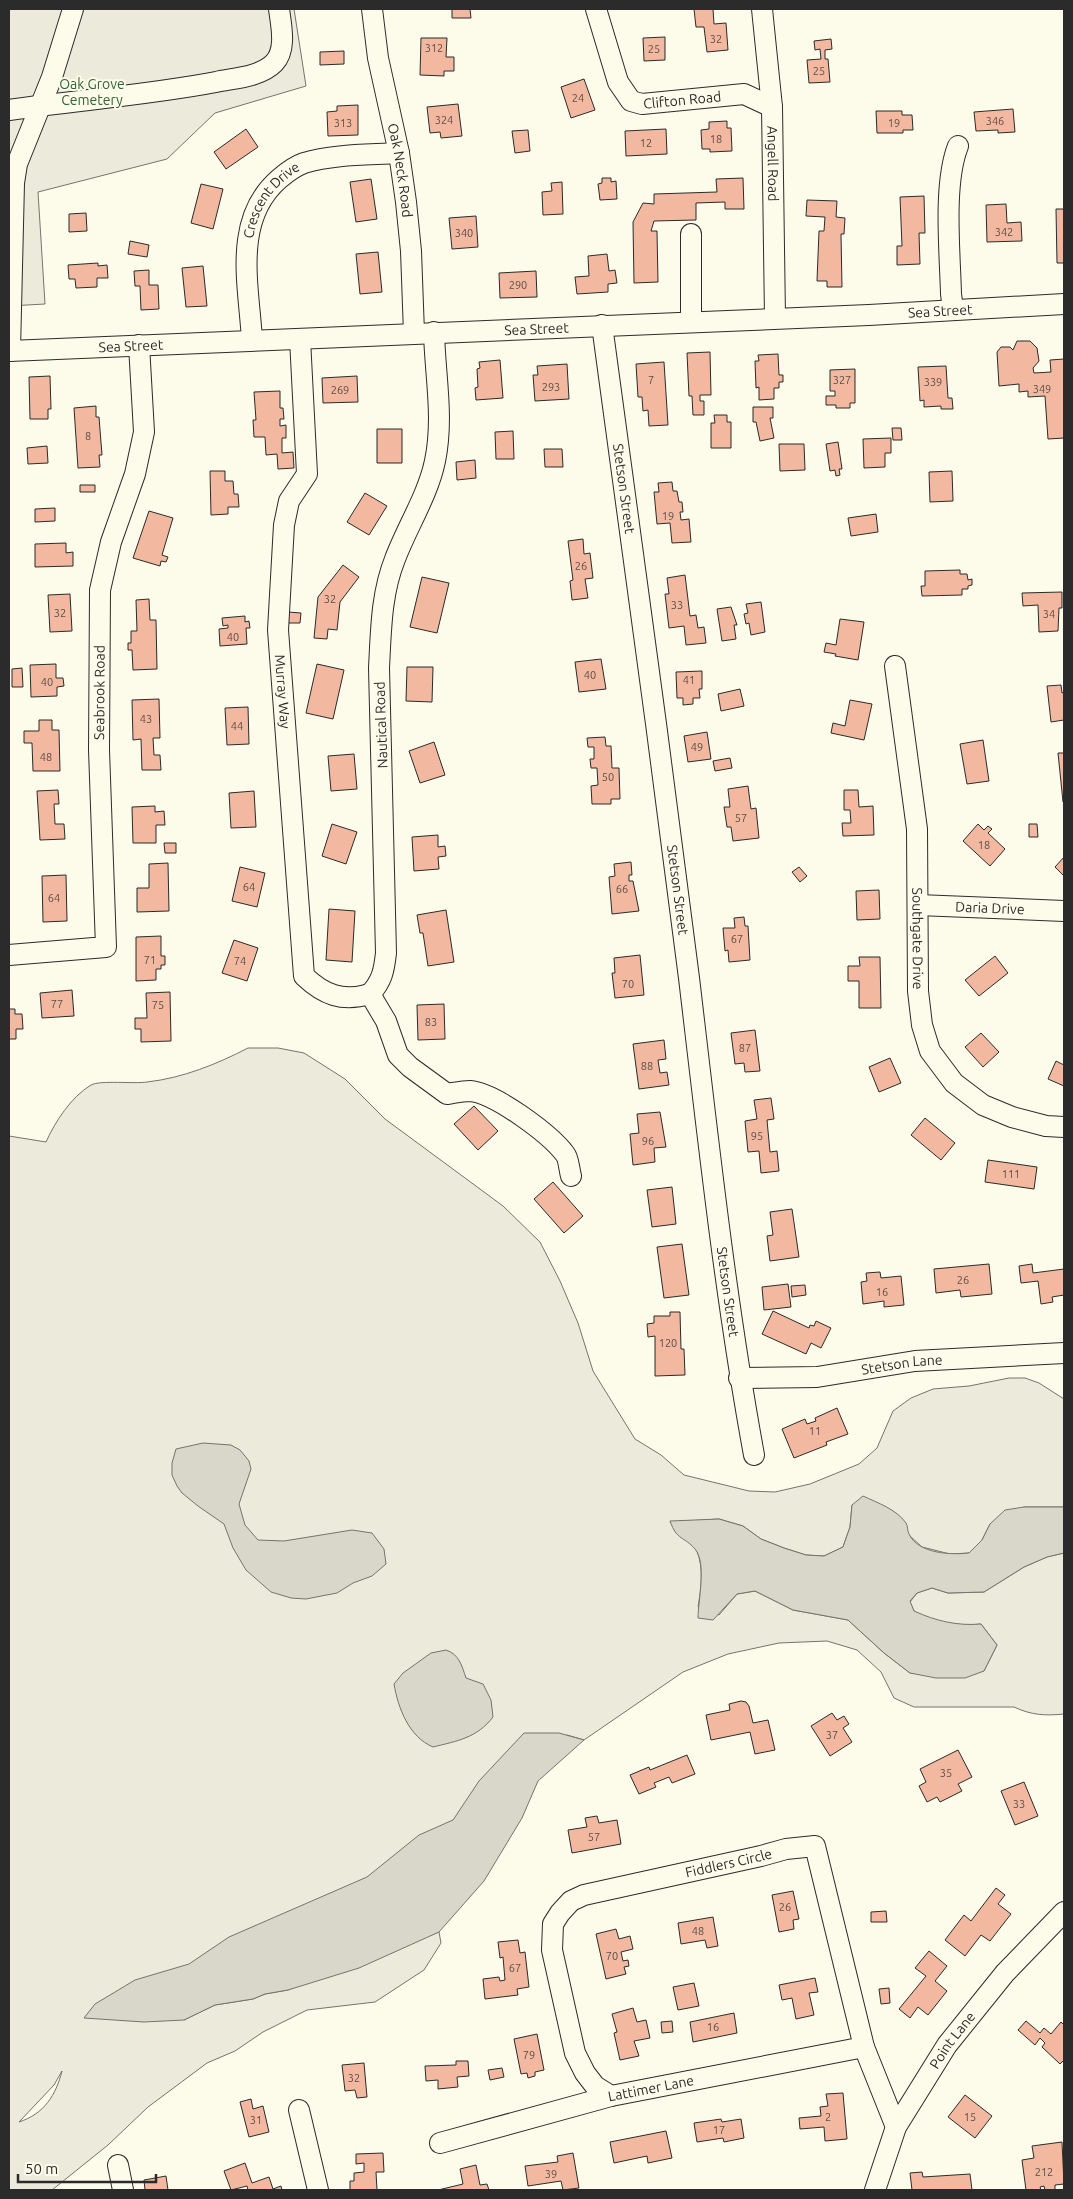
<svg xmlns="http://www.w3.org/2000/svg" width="1073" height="2199" font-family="Ubuntu,sans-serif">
<rect width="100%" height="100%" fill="#fdfbea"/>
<path fill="#ecebdb" stroke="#74746e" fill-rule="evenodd" d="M9,9H294L306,86L215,113L167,159L38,192L45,304L9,306Z
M248,1048H278L304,1053L345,1079L385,1119L503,1206L540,1242L560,1281L578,1323L593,1371L635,1439L661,1455L684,1475L749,1491L775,1492L810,1484L859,1464L877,1448L893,1411L911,1398L933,1389L969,1386L1009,1378H1025L1039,1383L1064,1399V1507H1024L990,1524L982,1540L969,1553L950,1554L922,1547L909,1535L852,1505L850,1527L843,1547L824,1556L806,1555L784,1548L761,1539L743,1526L719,1519L670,1522C678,1530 693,1541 697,1551C704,1569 701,1589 698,1607L719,1615L737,1594L755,1591L793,1610L848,1620L884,1653L910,1673L984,1671L997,1645L981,1624C962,1626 932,1625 915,1612C913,1610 911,1605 910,1602L917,1593L932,1588L948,1593L984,1592L1024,1567L1047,1557L1064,1553V1714C1045,1716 1031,1715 1014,1707H914L894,1698L881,1672L857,1650L827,1641L779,1643L728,1654L683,1672L584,1740L567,1735L475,1816L184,2020L215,2005L253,1999L265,1994L288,1990L439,1932L441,1943L424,1970L375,2002L307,2010L263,2032L235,2051L207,2063L148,2107L108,2145L52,2190H9V1136L46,1142C55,1122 71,1097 91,1085C100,1080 134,1084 147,1082C183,1078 217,1064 248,1048ZM62,2071C56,2095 44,2114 19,2122L54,2085Z"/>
<path fill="#d8d7c9" stroke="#74746e" d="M203,1443L231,1445L240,1450L249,1461L251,1469L239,1504L245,1525L258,1540L284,1541L352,1530L372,1533L384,1549L386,1564L372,1576L353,1583L337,1593L306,1599L291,1598L271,1592L246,1570L233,1548L224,1524L198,1506L182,1493L177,1486L172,1475V1463L176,1449Z
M863,1496C878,1503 896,1509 906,1523C908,1526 907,1530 909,1534C918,1554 952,1555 969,1553L982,1540L990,1524L1005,1510L1024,1507H1064V1553L1047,1557L1024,1567L984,1592L948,1593L932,1588L917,1593L910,1601L914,1611C936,1621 957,1626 981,1624L997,1645L984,1671L965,1678H936L910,1673L884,1653L848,1620L793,1610L755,1591L737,1594L713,1620L698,1618C698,1601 707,1563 695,1549C684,1536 677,1541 670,1521L719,1519L743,1526L761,1539L784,1548L806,1555L824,1556L843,1547L850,1527L852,1505Z
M446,1650C459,1654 462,1666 466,1678L483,1684L491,1700L493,1717C477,1738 457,1741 433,1747C409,1737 398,1708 394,1684L403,1673L431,1653Z
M524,1733H559L584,1740L538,1781L522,1818L484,1881L439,1932L359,1968L288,1990L265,1994L253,1999L215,2005L184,2020L144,2022L84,2018L95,2004L135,1980L189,1964L229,1937L367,1877L419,1835L453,1820L479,1781Z"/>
<path fill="#f2b8a0" stroke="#2b2b2b" d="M452,9H470L471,18H452Z
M694,9H713L714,24L726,23L728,50L707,52L704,27H696Z
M665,37V60L644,61L643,38Z
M421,38H447L446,57H454V71H444V76L420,75Z
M831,39L832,49L825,50V59H828L830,82L809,83L807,60L821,59L820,49L815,50L814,41Z
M344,51V64L320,65V52Z
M584,79L595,110L571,118L561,87Z
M458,104L462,136L441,138L440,132L430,133L427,107Z
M358,105V135L328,136L327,112L337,111V106Z
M1013,109L1015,132L998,133V130L976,131L974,112Z
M876,111H902V115H912L913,130H903V133H877Z
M727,121V128H731L732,151L710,152V149H702L701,130L709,129V122Z
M246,129L258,147L226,169L214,152Z
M666,129L667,154L626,156L625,131Z
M528,130L530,151L515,153L512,131Z
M602,178H611V182L616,181L617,199L600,200L598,184L602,183Z
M743,178L744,209H725V202L696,203V220L654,221L651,231H657L658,282L634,283L633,222L643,203L654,204V194L717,192L716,179Z
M371,179L377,219L356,222L350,182Z
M562,182L563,214L543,215L542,192L552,191L551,183Z
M201,184L223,189L213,229L191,223Z
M924,196L925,233H919L920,264L897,265V246H902L900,197Z
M807,200L837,201L836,217L845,218L844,234H841L842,287H827V281H817L819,231H824L825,217L806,216Z
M1006,204L1007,223L1021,222L1022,241L987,242L986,205Z
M1056,209H1064V263H1057Z
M86,213L87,231L69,232V214Z
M476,216L478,247L452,249L449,218Z
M130,241L149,245L147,257L128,254Z
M378,252L382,292L360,294L356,254Z
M607,254L609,271L615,270L617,283L608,284V292L577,294L575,277L589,276L588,256Z
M98,263V266L107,265L108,278H97V287L76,288L75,279H69L68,265Z
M203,266L207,306L186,307L182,268Z
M149,270V285H158L159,309L141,310L140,286H135L134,271Z
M536,271L537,297L500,298L499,273Z
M1017,341H1030L1037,348L1039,361L1033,368L1034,373L1051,372L1050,360L1064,359V438L1048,439L1045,396L1028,397V391L1019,392V384L999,386L997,352L1001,347H1010L1013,350Z
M710,352L711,395H700V401H704V415H693L692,396H689L687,353Z
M778,354L779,375H783V382H779V388H774V399L759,400V387L756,388L755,361H759L758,355Z
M500,360L503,398L476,400L475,388L478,387L477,369L480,368L479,362Z
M664,362L668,425L649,426L648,410L643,411L642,397H638L636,364Z
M567,364L569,399L535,401L533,375H538L537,366Z
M946,366L948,398H952L953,409H941V406L924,407V400L920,401L918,367Z
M855,369V403H850V408H836V405H826V396H835V391H830V370Z
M50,376L51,409H48V419H30L29,377Z
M357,376L358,402L323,403L322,378Z
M280,391V408H283L284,419H280V426L286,425V438H282V453L293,452L294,468L278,469L277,454L266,455L265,437H254L253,420H256L254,392Z
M96,406V417H99L102,455H99L100,467L78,468L74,408Z
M753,407H773V418H770L774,438L760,441L756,422H753Z
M714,415H727V422H731V448H711V423H715Z
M892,428H901L902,440H893Z
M377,429H402V463H377Z
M513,431L514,459H496L495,432Z
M891,438V453H885V467L864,468L863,439Z
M838,442L842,469H839L840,475L836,476L835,470L830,471L826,444Z
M779,444H804L805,470L780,471Z
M47,446L48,463L28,464L27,448Z
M544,449H562L563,467H545Z
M475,460L476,478L457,480L456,462Z
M210,471H225V481H233L234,494H238L239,507H228V514L211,515Z
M952,471L953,501L930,502L929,472Z
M672,482L673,491H677L679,502H682L683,512H680L681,520L689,519L691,542L672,543L670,523L657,524L654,492H659L658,483Z
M80,485H95V492H80Z
M365,493L387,506L369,535L347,522Z
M55,508V521L35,522V509Z
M149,511L173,518L162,555L168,557L166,562L161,561L160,566L133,558Z
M876,514L878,532L851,536L848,518Z
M583,539L584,554L590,553L593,578L585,579L588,598L572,600L570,581L573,580L568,541Z
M66,543V553L73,552V566L35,567V544Z
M343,565L359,577L340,602L337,630L328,629L327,639L314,638L318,597Z
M960,570V574H967L968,580L972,579V585L968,586V589H962V595L922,596L921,586H925V571Z
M685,575L690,616L696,615L698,628L704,627L706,643L686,645L684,626L669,628L665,594H669L667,578Z
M422,577L449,583L437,633L410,627Z
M1062,592V608H1059L1058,631L1039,632L1038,605L1023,606L1022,593Z
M70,594L72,631L50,632L48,595Z
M149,599L150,620H156L157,669L133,670L132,650H128V643H131V631H137L136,600Z
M761,602L765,632L751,635L749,623L746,624L744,614L748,613L746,604Z
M731,607L737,625H734L736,639L722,641L717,609Z
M288,612L301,613L300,623H288Z
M245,616V622L249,621L250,628H246L247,644L220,646L219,629L228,628V625L223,626L222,618Z
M840,619L864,622L858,660L835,656L836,654L824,652L826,643L836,645Z
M601,659L606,689L579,692L575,662Z
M56,664V678H63L64,686L57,687V696L31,697L30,665Z
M317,664L344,670L333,719L306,713Z
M407,667H433L432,702L406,701Z
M22,668L23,687H12V669Z
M702,671V689H699L700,698H693V704L683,705V698H677L676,672Z
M1061,685L1062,693L1064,692V720L1051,722L1047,686Z
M740,689L744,706L721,711L718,694Z
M159,699L160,738H153L154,755H160L161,770H142L141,739L133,740L132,700Z
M850,700L872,704L864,740L831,733L833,723L845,726Z
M248,707L249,744L227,745L225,708Z
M39,720H52V730H59L60,771H33L32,743H24V731H39Z
M707,732L711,759L688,762L684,736Z
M605,737L606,746H611L612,768H619L620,799H611V804H592L591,786L598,785L597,768H591L590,759H594V747H588L587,738Z
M983,740L989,781L967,784L960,744Z
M434,742L445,775L420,783L409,751Z
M1058,753H1064V802H1063Z
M354,754L357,789L331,791L328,756Z
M730,758L732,768L715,771L713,761Z
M748,786L751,809L756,808L759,838L733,841L731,827H727L724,807H730L728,789Z
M58,790L59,804H54L55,824H64L65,839L40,840L37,791Z
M844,790H858L859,807L873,806L874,835L843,836L842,823H851L850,810H844Z
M254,791L256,827L231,828L229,793Z
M155,806V812L164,811L165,825H156V843H133L132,807Z
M332,824L357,832L346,864L322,856Z
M978,824L984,830L988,826L992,829L988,833L1005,849L990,866L963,841Z
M1029,824H1037L1038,837H1029Z
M438,835V847L445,846L446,856L438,857L439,869L414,871L412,837Z
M164,843H176V853H165Z
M1064,857V876L1055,867Z
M631,862L632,875H629V881H633L639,911L612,914L609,877L615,876L614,864Z
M168,863L169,911L137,912V888H149V864Z
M240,867L265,873L257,907L232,901Z
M799,867L807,876L800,882L792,872Z
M66,875L67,921L43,922L42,876Z
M879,890L880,919L857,920L856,891Z
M329,909L355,911L352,962L326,960Z
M446,910L454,962L428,966L423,933H420L417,915Z
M744,917L745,926H748L750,960L729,962L728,950L725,951L723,928H735L734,918Z
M161,936V956H165V965H161V969H156V980L136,981V937Z
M234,940L258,948L247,981L222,973Z
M640,955L644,995L615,998L612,973H615L614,958Z
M995,956L1008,973L979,996L965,980Z
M859,957H880L881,1008H859V981H848V966H860Z
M72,990L74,1016L42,1018L40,993Z
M170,992L171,1041L141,1042V1029H135V1018H147L146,993Z
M444,1004L445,1039L418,1040L417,1005Z
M9,1009H15V1014H22L23,1029H16V1039H9Z
M755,1030L760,1071L745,1072L744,1063L735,1064L731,1033Z
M981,1033L999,1052L983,1067L965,1047Z
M664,1040L666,1059L658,1060L660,1073L667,1072L669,1085L639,1089L633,1044Z
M890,1058L901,1083L879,1092L869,1067Z
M1056,1061L1064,1065V1086L1048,1079Z
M771,1098L774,1119L767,1120L770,1152L777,1151L779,1171L761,1173L759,1151L748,1152L745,1121L757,1119L754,1100Z
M474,1106L498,1131L478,1150L454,1124Z
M660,1112L666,1147L654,1148L655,1162L633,1165L630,1134L639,1133L637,1114Z
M925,1118L955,1143L941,1160L911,1135Z
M988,1160L1037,1167L1034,1189L985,1182Z
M553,1182L583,1216L564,1233L534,1199Z
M672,1187L676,1224L652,1227L647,1190Z
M792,1209L799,1257L770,1261L767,1236L773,1235L770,1212Z
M682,1244L689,1295L664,1298L657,1247Z
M989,1264L992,1294L961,1297L960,1290L936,1293L934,1269Z
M1032,1264L1033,1273L1064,1269V1295L1052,1297L1053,1302L1041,1304L1038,1281L1021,1283L1019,1266Z
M880,1272L881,1278L901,1276L904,1305L884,1307V1301L863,1304L861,1282L867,1281L866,1273Z
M788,1284L791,1307L764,1310L762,1287Z
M805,1285L806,1295L792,1297L791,1286Z
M773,1311L809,1328L810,1325L814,1326L816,1321L831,1328L821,1348L811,1343L806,1354L762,1334Z
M670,1312H680L681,1349H684L685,1375L655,1376V1336L648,1337L647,1324L654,1323V1316H670Z
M837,1408L848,1434L826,1442L827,1445L794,1458L782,1429L805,1419L807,1424L816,1421L815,1418Z
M741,1701L746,1702L749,1706L753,1723L768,1720L775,1750L755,1754L750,1732L711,1740L706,1715L730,1710L729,1704Z
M832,1713L837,1720L844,1716L849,1724L843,1728L852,1742L830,1756L811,1726Z
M958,1750L972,1777L958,1784L962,1791L940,1802L937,1797L927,1802L919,1786L926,1782L920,1769Z
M687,1755L695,1774L672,1783L669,1777L654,1783L656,1787L639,1794L630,1775L649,1767L650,1770Z
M1024,1782L1038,1816L1015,1825L1001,1791Z
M597,1816L599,1823L617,1820L621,1844L572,1853L568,1830L587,1827L585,1818Z
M996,1888L1005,1895L998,1904L1011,1914L990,1941L981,1935L965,1956L945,1940L964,1915L971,1921Z
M793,1891L799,1919L793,1920L794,1929L779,1932L772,1895Z
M886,1911L887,1922H871V1912Z
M713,1917L718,1946L707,1948L705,1940L681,1944L678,1923Z
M616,1929L619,1939L630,1936L633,1949L621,1952L623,1961L628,1960L629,1966L624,1967L626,1974L606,1979L596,1934Z
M518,1940L520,1953L525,1952L529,1987L517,1989L518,1995L485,1999L483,1979L499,1977L500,1981L505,1980L503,1957L500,1958L498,1942Z
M929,1951L947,1966L935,1981L947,1991L928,2015L918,2007L910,2018L899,2009L926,1976L915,1968Z
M815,1978L818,1992L809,1993L814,2015L796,2019L792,1998L782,2000L779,1985Z
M694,1983L699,2006L678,2010L673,1987Z
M889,1988L890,2003L881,2004L879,1989Z
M633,2008L637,2022L646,2020L650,2038L634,2041L639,2056L620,2060L614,2033L617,2032L612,2014Z
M734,2013L737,2033L693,2042L690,2022Z
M672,2021L673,2032L662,2033L661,2022Z
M1026,2021L1040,2033L1044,2028L1051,2034L1061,2022L1064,2025V2060L1060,2064L1042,2047L1045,2043L1040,2038L1035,2045L1018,2030Z
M537,2034L544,2070L535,2072V2076L528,2078L527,2073L521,2074L514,2039Z
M456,2061H468L469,2076L457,2077L458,2087L438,2089V2080L426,2081L425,2066L456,2065Z
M364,2063L367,2097L357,2098L355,2090L345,2091L342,2065Z
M502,2068L504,2077L490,2080L488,2070Z
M843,2093L847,2139L825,2141L824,2127L800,2129L799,2118L821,2116L820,2107L828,2106L826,2094Z
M965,2095L992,2116L975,2138L948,2117Z
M251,2099L253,2109L263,2106L269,2132L249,2137L240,2102Z
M721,2119L722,2122L741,2119L744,2138L724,2142L723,2138L697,2142L694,2123Z
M666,2131L672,2158L648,2163L647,2156L614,2163L610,2142Z
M1062,2142L1064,2184L1055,2185V2190H1045L1044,2186L1040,2187L1041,2190H1026L1022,2160L1034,2158L1032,2146Z
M383,2153L384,2172H376L377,2190H350V2181H354V2173L364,2172V2163L356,2164V2154Z
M573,2153L579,2188L563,2190L561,2181L528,2186L525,2166L558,2162L557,2156Z
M245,2163L252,2183L269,2177L273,2189L281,2186L282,2190H248L247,2186L231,2190L224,2171Z
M476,2165L480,2185L487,2184L489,2190H438L463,2184L460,2169Z
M922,2172L923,2177L970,2174L972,2190H912L910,2173Z
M166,2176L168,2190H145L144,2180Z"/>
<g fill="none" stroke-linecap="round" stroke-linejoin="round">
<g stroke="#2b2b2b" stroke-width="22">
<g id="minor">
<path id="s1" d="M372,9L378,58L399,153L406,202L411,251L414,333"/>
<path id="s2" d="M596,9L618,82L631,101L642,104L744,94L772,107"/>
<path id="s3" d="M762,9L772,107L775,318"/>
<path d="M9,110C78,100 148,95 216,82C235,78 260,77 274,63C287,50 281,25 279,9"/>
<path d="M691,234V322"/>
<path d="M953,309L951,294C950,252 943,184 958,146"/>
<path id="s4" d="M602,325C631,543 662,760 689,978C708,1138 725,1297 754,1455"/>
<path id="s5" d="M300,339L307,474L289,501L284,525L278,630L304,976C324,995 342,1002 370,994"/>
<path id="s6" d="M252,340C249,286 232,220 279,179C286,173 295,166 304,163C334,154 368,155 399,153"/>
<path id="s7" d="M9,351L869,315L1064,304"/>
<path d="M10,351L14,183L17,164L52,77L73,9"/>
<path id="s8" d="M895,666L917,829L918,991L922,1025L930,1051L954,1083L983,1105L1012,1117L1046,1126L1064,1127"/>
<path id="s9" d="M918,905L1064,911"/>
<path id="s10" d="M9,955L106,947L99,750L100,590L111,542L135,474L144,432L139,345"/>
<path d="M370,994C382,981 384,971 386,953L379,668C381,631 381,594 395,559C407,527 428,495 435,461C444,417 435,376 434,332"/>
<path d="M370,994L386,1021L398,1055L410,1067L447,1094C454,1093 462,1091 470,1091C495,1093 550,1134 565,1154C569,1159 569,1169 571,1176"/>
<path id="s11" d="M739,1378L817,1377L915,1361L1064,1353"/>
<path id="s12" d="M611,2096L595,2086L585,2073L575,2053L552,1950L553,1924L560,1913L571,1901L584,1895L761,1856L786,1849L815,1846L864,2047L896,2127"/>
<path d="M299,2110L318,2190"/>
<path id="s13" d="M440,2143L611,2096L864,2047"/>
<path d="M118,2165L123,2190"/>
<path id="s14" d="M875,2190L896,2127L947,2045L1005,1973L1064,1912"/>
</g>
</g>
<use href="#minor" stroke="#fdfbea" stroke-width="20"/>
</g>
<g text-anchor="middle" stroke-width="4" stroke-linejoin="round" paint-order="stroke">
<g font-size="11" fill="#5d4e48">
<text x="716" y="43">32</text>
<text x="434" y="52">312</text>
<text x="654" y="53">25</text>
<text x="819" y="75">25</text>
<text x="578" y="102">24</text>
<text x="444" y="124">324</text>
<text x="995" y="125">346</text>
<text x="343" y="127">313</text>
<text x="894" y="127">19</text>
<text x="716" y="143">18</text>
<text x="646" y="147">12</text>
<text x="1004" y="236">342</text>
<text x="464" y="237">340</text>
<text x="518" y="289">290</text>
<text x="651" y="384">7</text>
<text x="842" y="384">327</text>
<text x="933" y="386">339</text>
<text x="551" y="391">293</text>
<text x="1042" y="393">349</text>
<text x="340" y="394">269</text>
<text x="88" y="440">8</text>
<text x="668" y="520">19</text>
<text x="581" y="570">26</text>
<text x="330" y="603">32</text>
<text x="677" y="609">33</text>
<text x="60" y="617">32</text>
<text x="1049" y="618">34</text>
<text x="233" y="641">40</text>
<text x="590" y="679">40</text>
<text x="689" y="684">41</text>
<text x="47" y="686">40</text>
<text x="146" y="723">43</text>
<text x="237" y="730">44</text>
<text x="697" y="751">49</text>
<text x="46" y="761">48</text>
<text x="608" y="781">50</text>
<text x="741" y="822">57</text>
<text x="984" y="849">18</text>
<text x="249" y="891">64</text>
<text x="622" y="893">66</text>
<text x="54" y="902">64</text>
<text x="737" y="943">67</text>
<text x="150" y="964">71</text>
<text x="240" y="965">74</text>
<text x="628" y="988">70</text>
<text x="57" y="1008">77</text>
<text x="158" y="1009">75</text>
<text x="431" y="1026">83</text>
<text x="745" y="1052">87</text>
<text x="647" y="1070">88</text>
<text x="757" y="1140">95</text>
<text x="648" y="1145">96</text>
<text x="1011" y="1178">111</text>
<text x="963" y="1284">26</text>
<text x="882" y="1296">16</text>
<text x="668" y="1347">120</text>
<text x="815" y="1435">11</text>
<text x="832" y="1739">37</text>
<text x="946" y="1777">35</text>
<text x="1019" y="1808">33</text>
<text x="594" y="1841">57</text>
<text x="785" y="1911">26</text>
<text x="698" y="1935">48</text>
<text x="612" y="1960">70</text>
<text x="515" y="1972">67</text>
<text x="713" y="2031">16</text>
<text x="529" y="2059">79</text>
<text x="354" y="2082">32</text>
<text x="828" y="2121">2</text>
<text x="970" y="2121">15</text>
<text x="256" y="2124">31</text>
<text x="719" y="2134">17</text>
<text x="1044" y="2176">212</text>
<text x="551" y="2178">39</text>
</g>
<g font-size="14" fill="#34623c" stroke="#fdfbea">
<text x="92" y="89">Oak Grove<tspan x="92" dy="16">Cemetery</tspan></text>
</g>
<g font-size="14" fill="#2b2b2b" stroke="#fdfbea">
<text dy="5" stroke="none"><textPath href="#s2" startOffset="151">Clifton Road</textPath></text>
<text dy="5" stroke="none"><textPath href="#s3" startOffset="155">Angell Road</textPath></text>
<text dy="5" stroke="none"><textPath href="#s1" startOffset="164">Oak Neck Road</textPath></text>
<text dy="5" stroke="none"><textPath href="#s6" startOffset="148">Crescent Drive</textPath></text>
<text dy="5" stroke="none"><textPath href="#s7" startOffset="932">Sea Street</textPath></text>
<text dy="5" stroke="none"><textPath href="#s7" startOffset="528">Sea Street</textPath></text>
<text dy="5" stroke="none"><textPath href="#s7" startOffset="122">Sea Street</textPath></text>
<text dy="5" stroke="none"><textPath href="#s4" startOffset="165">Stetson Street</textPath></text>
<text dy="5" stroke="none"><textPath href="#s5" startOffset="359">Murray Way</textPath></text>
<text dy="5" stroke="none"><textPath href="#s10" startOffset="352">Seabrook Road</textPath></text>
<text transform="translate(381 725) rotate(-92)" y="5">Nautical Road</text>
<text dy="5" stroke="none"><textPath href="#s4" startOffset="570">Stetson Street</textPath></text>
<text dy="5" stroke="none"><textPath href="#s9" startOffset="72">Daria Drive</textPath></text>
<text dy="5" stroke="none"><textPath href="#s8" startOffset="274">Southgate Drive</textPath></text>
<text dy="5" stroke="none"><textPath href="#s4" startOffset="975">Stetson Street</textPath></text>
<text dy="5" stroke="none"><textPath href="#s11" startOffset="164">Stetson Lane</textPath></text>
<text dy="5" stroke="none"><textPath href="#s12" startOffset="381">Fiddlers Circle</textPath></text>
<text dy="5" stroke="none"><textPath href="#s14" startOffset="170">Point Lane</textPath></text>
<text dy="5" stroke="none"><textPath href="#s13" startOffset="218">Lattimer Lane</textPath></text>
</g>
</g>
<rect width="1073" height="2199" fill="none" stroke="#2b2b2b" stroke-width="20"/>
<path d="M18 2174v8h138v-8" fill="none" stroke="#2b2b2b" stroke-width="2.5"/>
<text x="25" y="2174" font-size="15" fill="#2b2b2b" stroke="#fdfbea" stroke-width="4" paint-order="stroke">50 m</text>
</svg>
